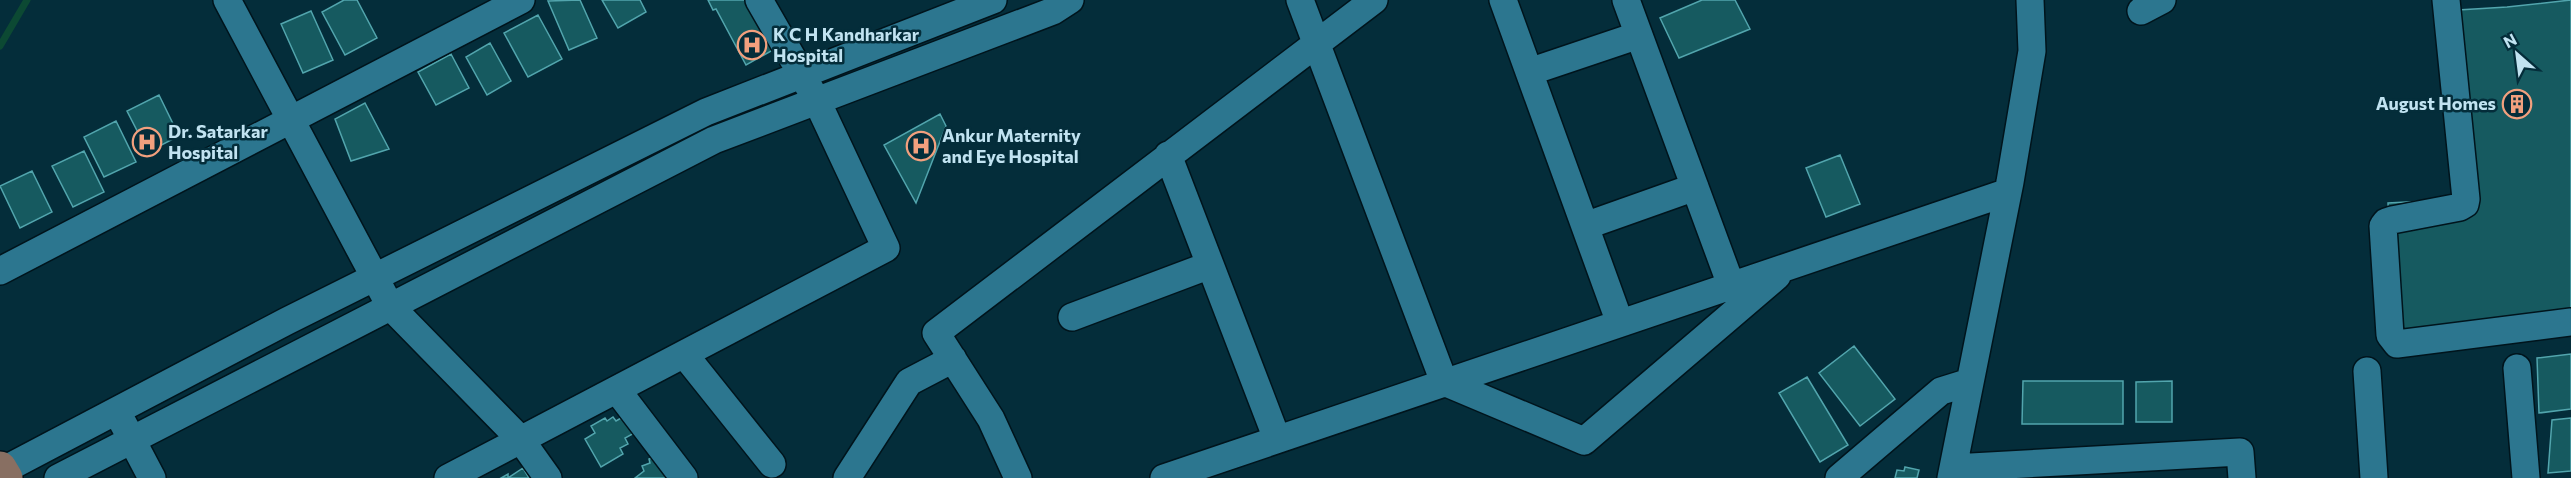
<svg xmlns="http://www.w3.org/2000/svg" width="2571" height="478" font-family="Commissioner,sans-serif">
<rect width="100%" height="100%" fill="#042d3a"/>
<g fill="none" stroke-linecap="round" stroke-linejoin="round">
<path stroke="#0c4933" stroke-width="7" d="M0,46L27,0"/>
</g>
<path fill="#165a60" stroke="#52a5ad" stroke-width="1.5" d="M344,0H357L377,38L345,55L322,12Z
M580,0L597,38L569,50L548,1Z
M602,0H640L646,12L618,28Z
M708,0H746L773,50L746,65L716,9L713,10Z
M1702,0H1735L1750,29L1679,58L1660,18Z
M2571,0V314L2393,341L2388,203L2466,199L2458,10L2507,7Z
M311,11L333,60L303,73L281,24Z
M538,15L562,59L528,77L504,33Z
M490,43L511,81L487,95L466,57Z
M451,54L469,88L436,105L418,72Z
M159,95L179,136L148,152L127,111Z
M365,103L389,149L351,161L335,119Z
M940,114L946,126L916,203L884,145Z
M116,121L136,162L104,177L84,137Z
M84,151L104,192L73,207L52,166Z
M1840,155L1860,204L1826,217L1806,168Z
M32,171L52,212L20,228L0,186Z
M1854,346L1895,399L1860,426L1819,373Z
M2571,354V409L2539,413L2537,358Z
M1807,377L1848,445L1820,462L1779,393Z
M2023,381H2123V424H2022Z
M2172,381V422H2136V382Z
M628,414L638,431L625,438L628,444L620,448L623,454L601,467L585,439L595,433L591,426L605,418L607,421L613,417L616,421Z
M2571,418V471L2548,473L2552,420Z
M652,458L674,478H635L644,471L642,466L650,463L649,459Z
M1905,467L1919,470L1917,478H1895L1897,470L1904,471Z
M523,468L529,478L539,471L543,478H501L508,474V478Z"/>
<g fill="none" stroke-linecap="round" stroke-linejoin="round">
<g stroke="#00141c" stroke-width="30">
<path id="minor" d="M227,0L390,306L521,440L548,478
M1300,0L1444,382L1584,441L1777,276
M1503,0L1620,323
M1626,0L1731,285
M2446,0L2466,199L2465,204L2460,207L2392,220L2386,222L2383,226L2390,335L2397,344L2571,322
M2141,11L2162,0
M1529,72L1639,35
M1168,155L1277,439
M1585,226L1695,187
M0,271L521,0
M1072,317L1210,265
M684,354L772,464
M2517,368L2526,478
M2367,371L2374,478
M617,390L684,478
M123,423L152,478
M1953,468L2240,452L2242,478
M0,472L287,321L706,112L993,0
M58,478L714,140L1053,11L1070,0
M448,478L886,248L817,101L759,0
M847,478L909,382L953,359
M1018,478L991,419L936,333L1374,0
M1164,478L2008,192
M1839,478L1941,391L1970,382
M1951,478L2010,182L2032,51L2030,0"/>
</g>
<g stroke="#00141c" stroke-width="36">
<path id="major" d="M0,468L6,478"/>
</g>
<use href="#minor" stroke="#2c768f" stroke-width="27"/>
<use href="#major" stroke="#886f62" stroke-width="33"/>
</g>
<defs>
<g id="hospital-ring" transform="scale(1.5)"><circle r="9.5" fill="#042d3a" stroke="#f2a07e" stroke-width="1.5"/><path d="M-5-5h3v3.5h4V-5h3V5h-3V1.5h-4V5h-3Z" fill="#f2a07e"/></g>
<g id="building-ring" transform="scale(1.5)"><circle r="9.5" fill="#042d3a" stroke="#f2a07e" stroke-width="1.5"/><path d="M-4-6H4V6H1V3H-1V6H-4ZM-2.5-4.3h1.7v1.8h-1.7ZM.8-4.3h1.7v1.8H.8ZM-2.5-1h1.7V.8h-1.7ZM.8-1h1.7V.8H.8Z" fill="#f2a07e"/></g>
</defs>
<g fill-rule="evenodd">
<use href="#hospital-ring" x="752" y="45"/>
<use href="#building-ring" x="2517" y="104"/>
<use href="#hospital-ring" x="147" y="142"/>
<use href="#hospital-ring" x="921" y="146"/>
</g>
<g text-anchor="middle" stroke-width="5" stroke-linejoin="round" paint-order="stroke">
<g font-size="18" font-weight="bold" fill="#c1e3f1" stroke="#042d3a" text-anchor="start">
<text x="773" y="41">K C H Kandharkar<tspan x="773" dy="21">Hospital</tspan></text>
<text x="2496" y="110" text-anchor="end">August Homes</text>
<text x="168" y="138">Dr. Satarkar<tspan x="168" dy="21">Hospital</tspan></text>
<text x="942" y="142">Ankur Maternity<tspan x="942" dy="21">and Eye Hospital</tspan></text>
</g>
</g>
<g transform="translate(2517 54) rotate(332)" stroke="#042d3a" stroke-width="4.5" paint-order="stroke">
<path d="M0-4.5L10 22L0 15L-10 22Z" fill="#c1e3f1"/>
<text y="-9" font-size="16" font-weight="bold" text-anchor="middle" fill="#c1e3f1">N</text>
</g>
</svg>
